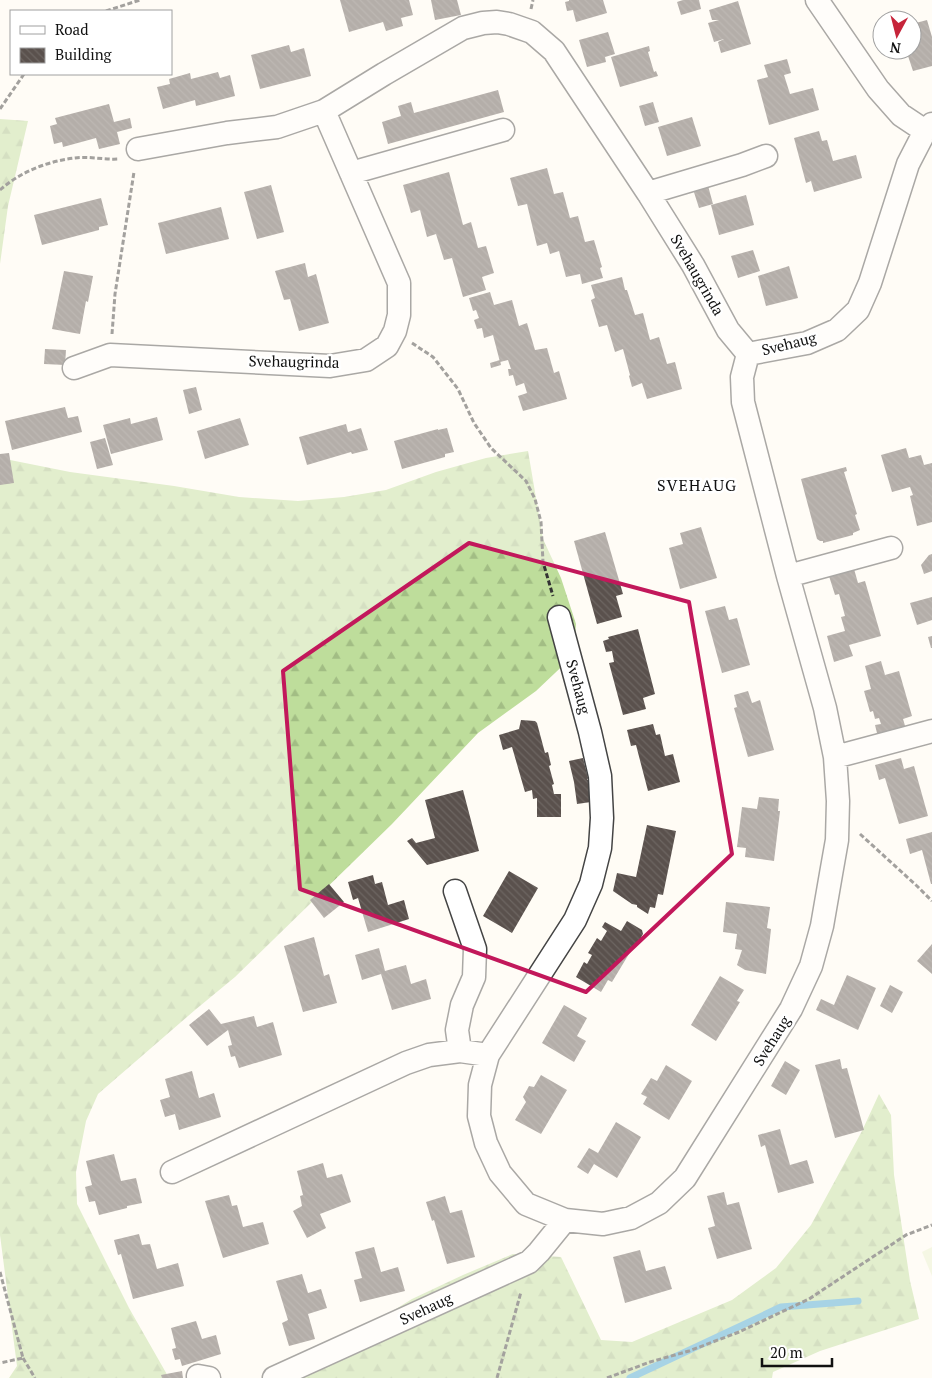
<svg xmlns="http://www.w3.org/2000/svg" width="932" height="1378" font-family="'PT Serif',serif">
<defs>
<pattern id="forest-firs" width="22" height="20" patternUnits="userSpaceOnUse" patternTransform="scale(1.25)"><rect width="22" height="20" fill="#bedd9b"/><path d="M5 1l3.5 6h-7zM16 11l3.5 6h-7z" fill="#a2bd84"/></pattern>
<pattern id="building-back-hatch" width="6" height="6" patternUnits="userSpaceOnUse" patternTransform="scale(1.25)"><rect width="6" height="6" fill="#5a514d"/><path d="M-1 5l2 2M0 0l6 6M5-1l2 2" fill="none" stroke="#6d6662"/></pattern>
</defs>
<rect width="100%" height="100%" fill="#fffcf5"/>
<path fill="url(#forest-firs)" d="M0,119L28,121L8,206L0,264Z
M528,451L543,539L561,578L576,624L574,655L536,691L478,733L392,824L235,977L195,1010L98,1094L86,1121L76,1172L77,1204L129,1308L169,1378H9L17,1366L0,1235V458L70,472L174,486L239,497L298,501L344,497L386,490L436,472L486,458Z
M879,1094L891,1115L894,1175L910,1281L919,1319L820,1351L773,1372L772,1378H275L365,1328L412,1299L463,1275L513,1254L561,1257L601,1340L632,1342L732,1300L776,1268L811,1225L862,1131Z"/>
<path fill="#e9f2cf" d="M932,1247V1276L922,1252Z"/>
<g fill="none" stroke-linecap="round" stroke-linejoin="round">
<path stroke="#3da3d1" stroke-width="7" d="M630,1378L781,1307L858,1301"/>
</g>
<path fill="url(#building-back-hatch)" d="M340,0H409L413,15L401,18L403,26L386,31L383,22L349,32Z
M431,0H457L461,15L435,20Z
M569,0H603L607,13L576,22L573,10L567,11L565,2L569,1Z
M683,0H699L701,9L681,15L677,2Z
M738,1L751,44L721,53L718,42L724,39L714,42L708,23L719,20H712L709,10Z
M927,20L932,37V66L913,71L906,50H912V24Z
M608,32L615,54L605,57L606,62L587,67L579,40Z
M289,45L291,52L304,48L311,76L260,89L251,55Z
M649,46L650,51L648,52L654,72L656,71L658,76L620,87L611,57Z
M787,59L791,73L784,75L790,94L813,88L819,110L769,125L757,80L768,77L764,65Z
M218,72L220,78L230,75L235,96L196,106L195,100L163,109L157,87L170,84L169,79L190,73L191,79Z
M498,90L504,112L388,144L382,122L401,116L398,106L411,102L414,113Z
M653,102L659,122L645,126L639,106Z
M109,104L114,122L130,118L132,128L117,132L120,144L99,149L96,138L63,147L62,142L54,144L50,126L57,124L55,118Z
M692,117L701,146L667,156L658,127Z
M819,131L822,141L827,140L833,161L856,155L862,178L814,192L811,181L806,183L794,138Z
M547,168L554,194L563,192L570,218L578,216L585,242L594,240L602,267L600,268L603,278L582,284L580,274L566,277L559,251L550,254L547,243L537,246L527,204L518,206L510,178Z
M449,172L463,225L471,222L478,248L486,246L494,273L482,277L486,290L463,297L452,258L444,260L436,234L427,237L420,210L411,213L403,185Z
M707,182L713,204L699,208L692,186Z
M271,185L284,232L257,239L244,192Z
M746,195L754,225L719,235L711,205Z
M101,198L108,225L99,227V230L42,245L34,215Z
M221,207L229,239L166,254L158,223Z
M753,250L760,271L738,278L731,256Z
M305,263L308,277L316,274L329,323L299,331L290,299L284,300L275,271Z
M789,266L798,298L766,306L758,276Z
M64,271L93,276L88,302L86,301L80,334L52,329Z
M622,277L625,290H627L635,315L643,313L650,340L659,337L667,364L675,362L682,389L647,399L642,383L632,387L629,376L630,375L623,349L615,352L607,325L599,327L591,300L595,298L591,285Z
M490,292L494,305L512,300L519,326L527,323L535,350L547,348L554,373L559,371L567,399L523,411L518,396L527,393L524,383L516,386L513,375L509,376L508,369H511L508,360L500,362L493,335L484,338L482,328L477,329L474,320L479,318L476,310L473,311L469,298Z
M45,349L66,350L65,365L44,364Z
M500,360L501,365L491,368L490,363Z
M196,387L202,410L189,414L183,390Z
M65,407L68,418L78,416L82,432L12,450L5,421Z
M157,417L163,440L111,454L103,425L130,418L131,424Z
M240,418L249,445L205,459L197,431Z
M346,424L348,432L361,428L368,450L352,454L351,452L307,465L299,437Z
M447,428L454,452L445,454V457L402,469L394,441L438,429V430Z
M105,438L113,465L97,469L90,442Z
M906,448L909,458L921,455L924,465L932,463V522L917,526L910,496L913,495L910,487L892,492L881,455Z
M9,453L14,483L0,485V454Z
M846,467L847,471L844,472L857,514L855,515L860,530L853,533V535L823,543V541H820L817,539L801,479Z
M701,527L717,578L680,589L669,548L683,544L680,533Z
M605,532L623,594L616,596L622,617L597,624L574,541Z
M932,554V571L924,574L921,565L929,555Z
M854,569L858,583L865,581L881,636L849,645L853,656L834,662L827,636L845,631L841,617L845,616L839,594L835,595L829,576Z
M932,597V620L917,625L910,603Z
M725,606L729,620L737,618L750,665L722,673L705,611Z
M638,629L655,694L643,698L646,709L623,715L609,663L614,662L612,651L606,652L603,641L609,639L608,637Z
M932,636V648H931L928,637Z
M881,661L885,675L899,671L912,716L903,719L906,729L878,737L875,725L881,724L879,718L875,719L873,711L870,712L864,691L871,689L865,666Z
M748,691L752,703L760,700L774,750L748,757L734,708L737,707L734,695Z
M521,720L535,721L537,723L545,753L548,752L551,765L549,766L554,784L552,785L554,794H561V817H537V798L533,799L532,790L525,792L512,747L503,750L499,735L519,729Z
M653,724L656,735L660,734L665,756L673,754L680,782L648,791L636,745L631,746L627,730Z
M583,758L588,778L587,780H589L591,802L577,804L574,782L569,761Z
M901,758L904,769L914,766L928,816L899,824L885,778L879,780L875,765Z
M463,790L479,851L427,865L407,841L412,838L416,843L435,838L425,800Z
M759,797L779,799L778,811H780L774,861L745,857L746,848L737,847L742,807L757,809Z
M647,825L676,831L663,895L658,894L655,908L650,907L648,914L637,907V905L632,904L613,891L617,873L636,877Z
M932,832V884H931L922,850L910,854L906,839Z
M509,871L538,888L512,933L483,916Z
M373,875L375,884L382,882L388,905L404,900L409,919L368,932L358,898L353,900L348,882Z
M329,884L344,902L324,918L310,900Z
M726,902L770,907L767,928L771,929L766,974L745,970L737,965L742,950L735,949L737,934L723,932Z
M627,921L642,930L643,934L638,943L635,944L612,982L608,980L601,992L576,977L584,962L587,964L592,955L588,953L597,938L601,941L607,931L602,927L605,922L621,931Z
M314,937L324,976L329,974L337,1003L303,1012L284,946Z
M932,944V974L917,961Z
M379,948L385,971L406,965L411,984L426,979L431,999L392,1010L381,974L362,980L355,955Z
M847,975L876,988L858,1030L816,1010L821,999L834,1005Z
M720,976L744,990L737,1001L740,1002L716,1041L691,1025Z
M890,985L903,992L892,1013L880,1006Z
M564,1005L587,1018L577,1036L586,1041L574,1062L542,1043Z
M209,1009L221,1024L254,1016L257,1027L273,1022L282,1055L239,1068L235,1056L231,1057L228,1046L232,1045L228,1030L207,1046L189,1025Z
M840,1059L842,1069L847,1068L864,1130L835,1138L815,1065Z
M785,1061L800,1070L786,1095L771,1086Z
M666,1065L692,1081L669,1120L643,1104L647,1097L641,1094L651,1078L657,1081Z
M192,1071L199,1098L214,1093L221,1117L179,1130L175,1114L165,1117L160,1100L170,1097L165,1079Z
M541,1075L567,1090L541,1134L515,1120L526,1102L523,1097L529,1086L534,1087Z
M616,1122L641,1137L617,1178L594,1164L588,1174L577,1167L589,1148L598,1153Z
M780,1129L790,1165L807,1160L814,1183L778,1193L765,1145L761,1147L758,1135Z
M114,1154L121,1181L136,1178L142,1203L127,1206V1208L99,1215L95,1201L89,1202L85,1187L92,1185L86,1161Z
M323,1163L327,1178L342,1174L351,1202L320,1214L326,1228L307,1238L293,1211L302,1206L300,1196L303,1195L297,1171Z
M724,1192L727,1205L739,1202L752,1249L717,1259L708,1228L715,1226L707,1196Z
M229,1195L232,1206L237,1205L243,1227L263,1222L269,1244L223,1258L205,1201Z
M445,1196L450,1213L462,1210L475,1257L447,1264L434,1220L432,1221L426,1202Z
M139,1234L142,1245L150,1244L157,1269L178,1263L184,1286L133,1299L121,1254L118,1255L114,1240Z
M374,1247L381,1272L398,1267L405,1291L360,1302L354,1280L362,1278L355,1252Z
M640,1250L646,1271L665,1266L672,1289L625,1303L613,1257Z
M302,1274L308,1293L321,1289L327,1308L308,1314L315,1339L289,1346L282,1323L288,1320L276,1281Z
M196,1321L202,1339L216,1335L221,1354L182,1366L180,1359L175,1360L172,1349L176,1348L171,1328Z
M182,1371L183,1378H162L161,1375Z"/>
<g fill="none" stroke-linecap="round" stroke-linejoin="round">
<g stroke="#444" stroke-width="25">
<path id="minor" d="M817,0L878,89L901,115L925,131
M138,149L227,133L277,127L324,111
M351,173L503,130
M648,193L742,165L766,156
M748,354L807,343L837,330L858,310L870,283L908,164L925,131L932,124
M74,368L110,355L330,366L366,360L387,346L395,331L399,315V283L324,111L384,74L463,28L483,23L497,22L509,24L532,32L554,51L648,193L693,265L728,330L748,354
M788,576L891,548
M559,617L590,732L600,776L602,818L600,848L591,884L575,920L488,1055L480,1085L479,1116L486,1143L500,1173L526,1204L565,1220L603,1224L631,1218L659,1203L685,1178L791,1009L811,966L822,926L831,874L837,840L838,801L835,757L825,708L788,576L743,402L742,377L748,354
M835,757L932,731
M455,891L475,949L474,977L462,1005L457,1030L460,1051
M172,1172L406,1063L429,1055L460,1051L488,1055
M198,1376L209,1378
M274,1378L529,1262L539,1252L565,1220"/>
</g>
<path stroke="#333" stroke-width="3" stroke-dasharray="5 2.5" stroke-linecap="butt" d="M531,9L533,0
M106,11L140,0
M0,109L24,74
M0,190C20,172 48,161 75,158C89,156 104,160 119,159
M112,334L115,294L134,172
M412,343L433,357L458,389L474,423L491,448L526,481L535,499L541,522L543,562L553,596
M860,834L917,886L932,901
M0,1272L23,1358L0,1363
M23,1358L35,1378
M497,1378L521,1292
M607,1378L650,1362L689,1351L739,1332L809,1299L906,1235L932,1225"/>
<use href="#minor" stroke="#fff" stroke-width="22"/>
</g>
<path d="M0 0H932V1378H0ZM469,543L689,602L732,854L586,992L300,889L283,671Z" fill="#fffcf5" fill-opacity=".55" fill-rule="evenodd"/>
<path fill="none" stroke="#c2185b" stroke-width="4" stroke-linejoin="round" d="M469,543L689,602L732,854L586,992L300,889L283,671Z"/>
<g text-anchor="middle" stroke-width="5" stroke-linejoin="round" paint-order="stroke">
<g font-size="15" fill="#111" stroke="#fff">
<text transform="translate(697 275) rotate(60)" y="5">Svehaugrinda</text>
<text transform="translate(789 344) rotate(-14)" y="5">Svehaug</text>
<text transform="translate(294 362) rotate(1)" y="5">Svehaugrinda</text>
<text transform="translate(578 687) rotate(75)" y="5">Svehaug</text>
<text transform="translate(772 1041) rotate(-58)" y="5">Svehaug</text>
<text transform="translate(426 1309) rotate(-25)" y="5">Svehaug</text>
</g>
<g font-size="16" letter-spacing="1" fill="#111" stroke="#fff">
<text x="697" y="491">SVEHAUG</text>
</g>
</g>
<rect x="10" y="10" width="162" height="65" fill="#ffffff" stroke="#a0a0a0"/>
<rect x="20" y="26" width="25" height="8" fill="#ffffff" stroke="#a0a0a0"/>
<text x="55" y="35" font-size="15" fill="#111111">Road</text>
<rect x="20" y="48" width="25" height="15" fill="url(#building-back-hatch)" stroke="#a0a0a0"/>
<text x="55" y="60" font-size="15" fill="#111111">Building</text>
<g transform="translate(897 35) rotate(187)"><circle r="24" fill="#ffffff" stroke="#a0a0a0"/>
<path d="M0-4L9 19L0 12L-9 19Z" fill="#c6243a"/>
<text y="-8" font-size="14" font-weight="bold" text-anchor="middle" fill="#111111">N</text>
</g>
<path d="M762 1358v8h70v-8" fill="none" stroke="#111111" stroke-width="2.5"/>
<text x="770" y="1358" font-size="15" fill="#111111" stroke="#ffffff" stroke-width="4" paint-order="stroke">20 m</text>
</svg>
